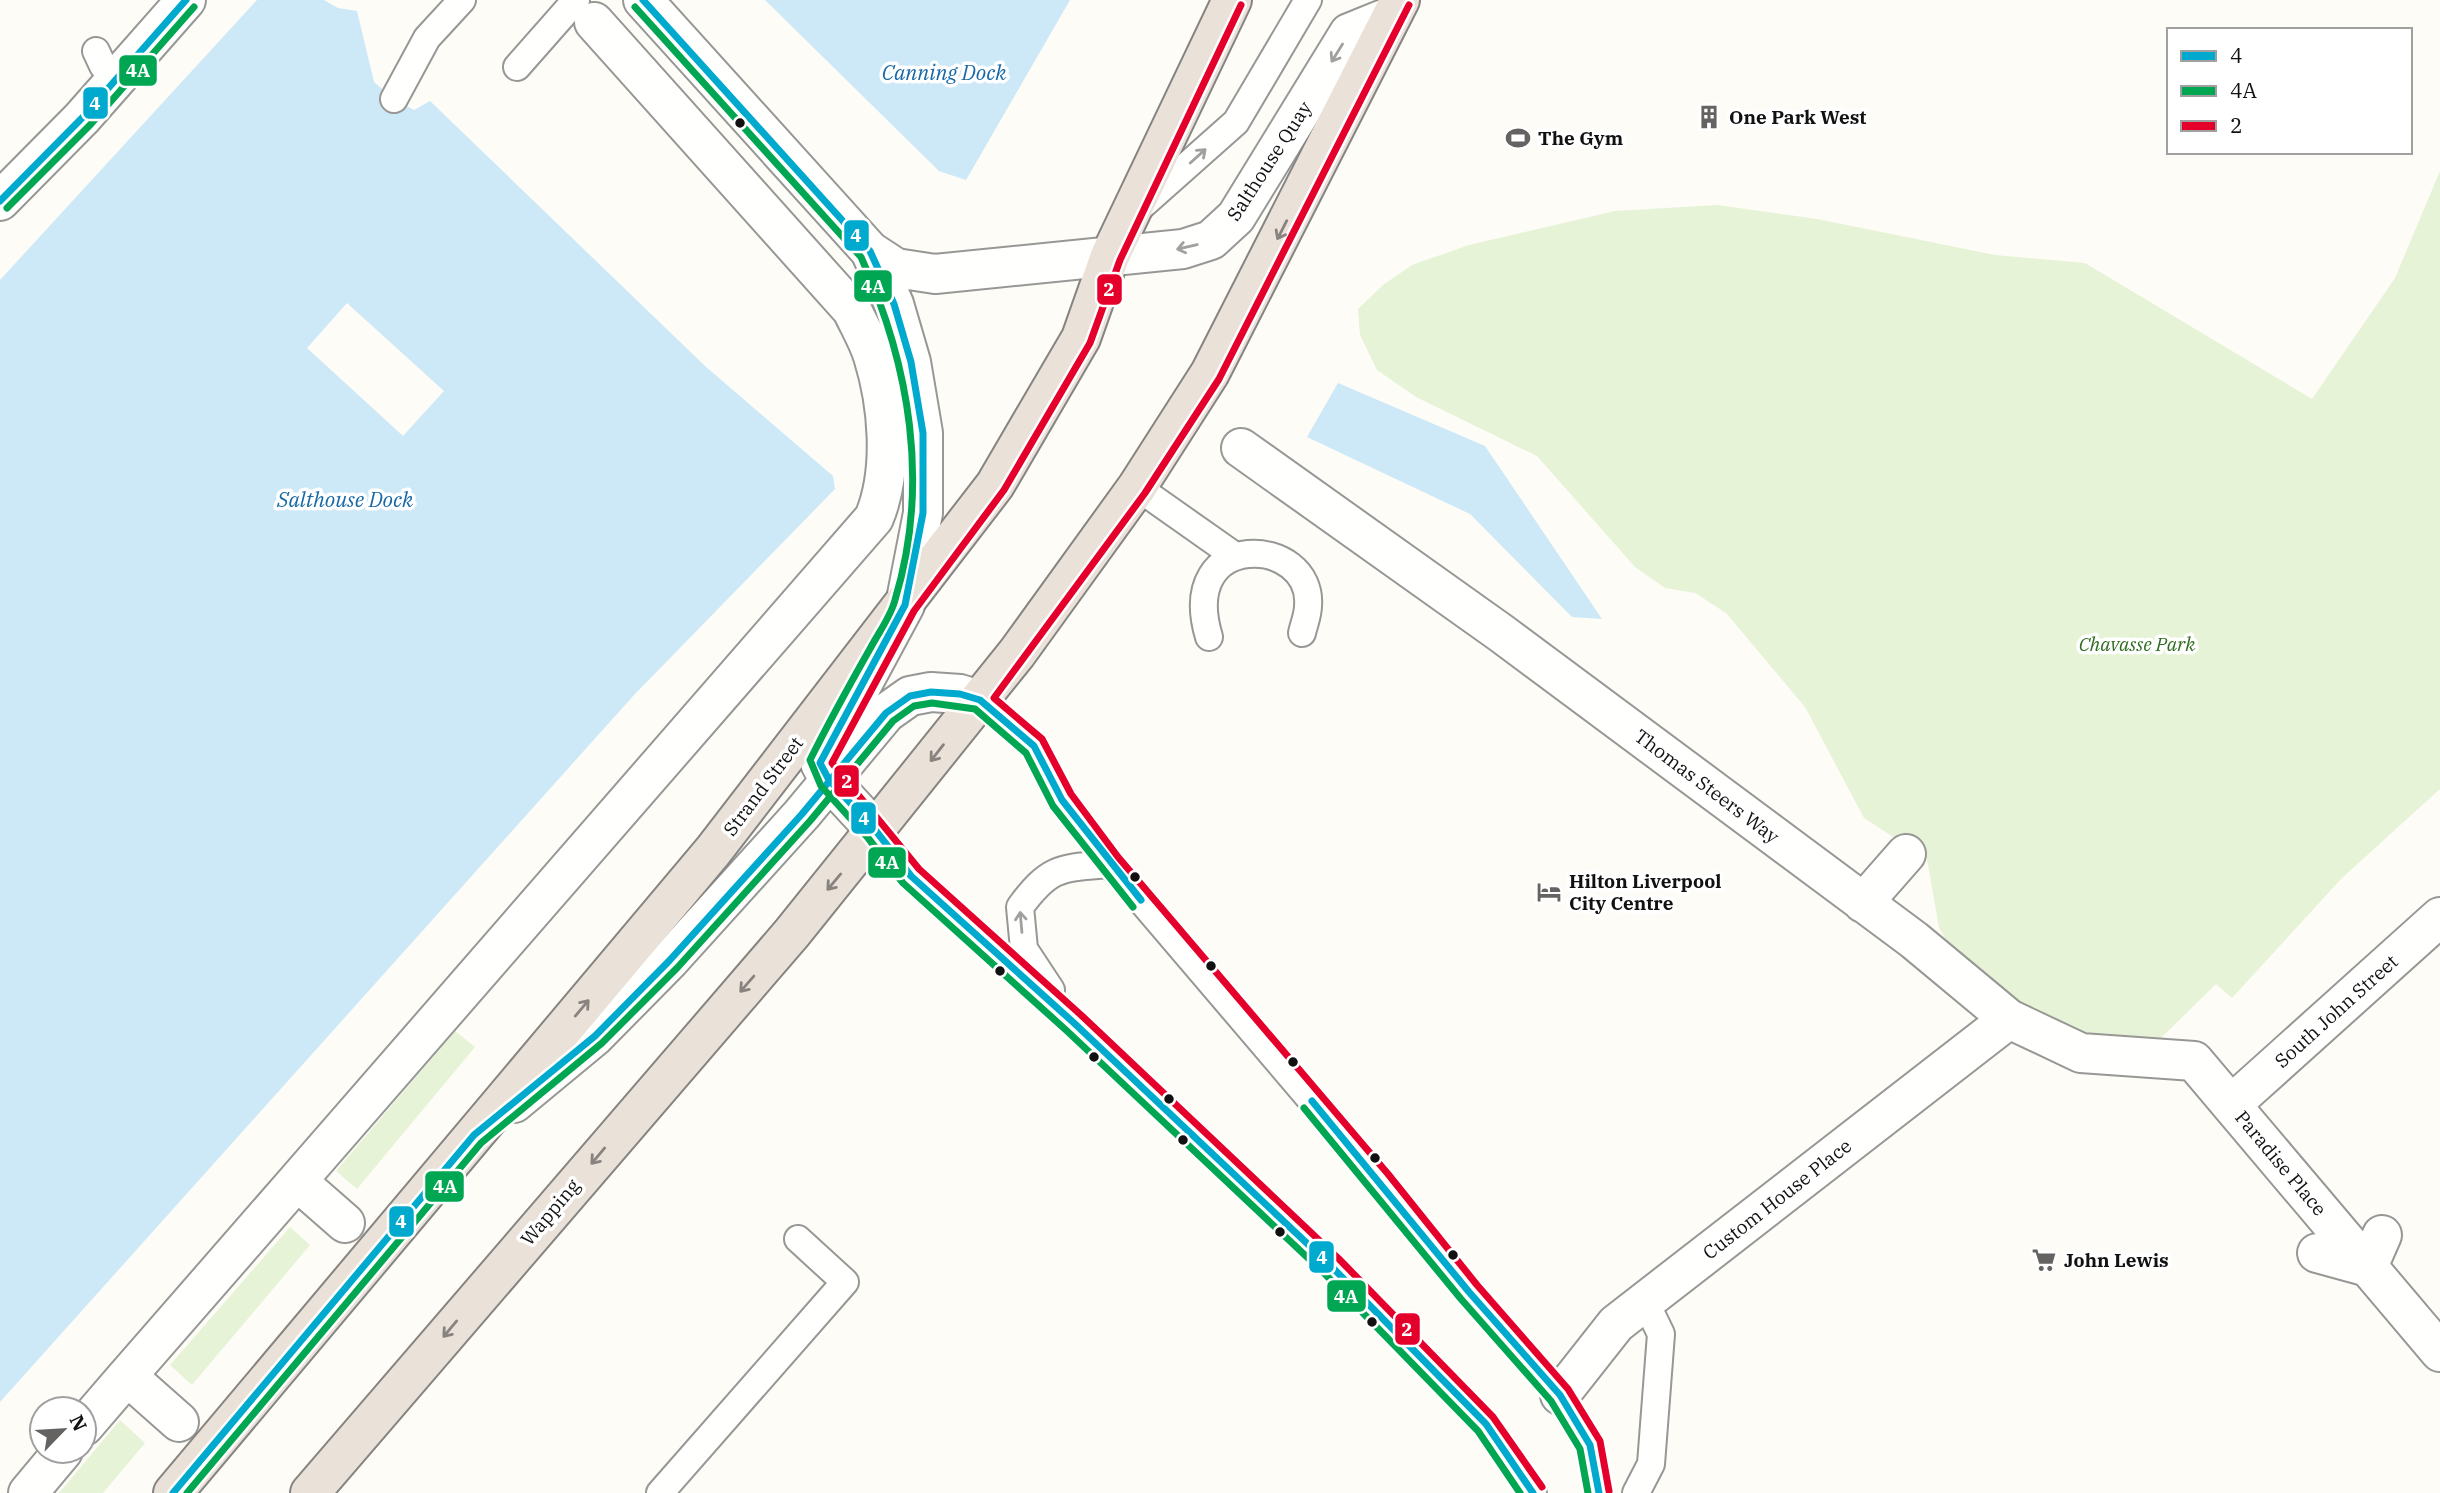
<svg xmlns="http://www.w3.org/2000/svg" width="2440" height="1493" font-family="'IBM Plex Serif',serif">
<rect width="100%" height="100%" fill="#fdfcf7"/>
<path fill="#e7f3d7" d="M2440,171V789L2342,878L2232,998L2216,984L2160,1039L2075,1038L1962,967L1939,928L1927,859L1864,818L1805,707L1726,613L1695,593L1665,588L1635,567L1537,456L1416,397L1377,370L1360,335L1358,309L1383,285L1412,265L1469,245L1615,211L1717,205L1817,219L1995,255L2085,263L2312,399L2395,278Z
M455,1031L475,1047L357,1189L336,1171Z
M290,1227L310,1245L192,1385L170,1365Z
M120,1420L145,1443L103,1493H59Z"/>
<path fill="#cde8f7" d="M257,0H324L338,8L357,11L374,82L394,99L414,110L430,101L705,366L833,476L835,489L634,695L0,1402V280Z
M765,0H1070L966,180L939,171Z
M1338,383L1485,446L1602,619L1572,617L1470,514L1307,437Z"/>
<path fill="#fdfcf7" d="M347,303L444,391L403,436L307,348Z"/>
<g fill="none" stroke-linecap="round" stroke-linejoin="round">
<g stroke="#979795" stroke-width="30">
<path id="lane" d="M96,51L103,66L117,77
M517,67L576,0
M394,99L427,38L462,0
M1138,209L1236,122L1308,0
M1137,487L1235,556
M1209,637C1176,527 1314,536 1308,606C1308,615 1304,624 1302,633
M980,700L1034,746L1062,800L1110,864L1380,1181L1469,1292L1560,1395L1590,1445L1599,1493
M876,831L911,876L1074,1023L1332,1267L1486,1424L1533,1493
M1051,990L1024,949L1020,907C1050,866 1061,868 1110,864
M660,1493L845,1282L798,1239
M1636,1493L1651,1464L1661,1334L1645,1301"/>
</g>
<g stroke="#979795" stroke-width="42">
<path id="street" d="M643,0L870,251L896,268L935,274L1183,249L1211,240L1236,217L1349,33L1391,16
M0,201L82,118L186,0
M870,251L894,304L911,362L923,433V513L905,605L820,763L829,780L876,831
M1241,448L1501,633L1914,940L2009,1019L2081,1053L2194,1061
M1863,903L1906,854
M2194,1061L2440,1352
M514,1103L595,1036L669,961L802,814L886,713L910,696L931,692L960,694L980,700
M2232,1104L2440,917
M297,1181L874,518C894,470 888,404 873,356C868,340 859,325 852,310L594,22
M2317,1253L2368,1267L2382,1235
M127,1376L297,1181L345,1223
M1560,1395L1616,1324L2009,1019
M84,1426L127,1376L179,1422
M28,1493L63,1451"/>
</g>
<g stroke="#858482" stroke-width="42">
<path id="highway" d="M173,1493L713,851L995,485L1081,338L1110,256L1232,0
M310,1493L792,933L1017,653L1137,487L1210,373L1400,0"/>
</g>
<use href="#lane" stroke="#fffffe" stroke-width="26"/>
<use href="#street" stroke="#fffffe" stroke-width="38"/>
<use href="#highway" stroke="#eae1d8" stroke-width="38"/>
<g stroke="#fff" stroke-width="12">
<path id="bus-1" d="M643,0L870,251L894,304L911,362L923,433V513L905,605L820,763L829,780L876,831L911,876L1074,1023L1332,1267L1486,1424L1533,1493
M0,201L82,118L186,0
M1312,1101L1469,1292L1560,1395L1590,1445L1599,1493
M173,1493L474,1135L595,1036L669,961L802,814L886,713L910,696L931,692L960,694L980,700L1034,746L1062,800L1141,900"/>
</g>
<g stroke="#fff" stroke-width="12">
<path id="bus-2" d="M635,7L861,257C910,365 930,484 895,600C891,616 879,632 871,647C850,684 829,722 810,760L821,786L868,838L903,883L1067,1031L1325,1274L1478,1431L1520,1493
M7,208L90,125L194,7
M1304,1108L1461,1299L1551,1401L1580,1449L1588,1493
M187,1493L481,1143L602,1043L677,968L810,821L893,721L914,706L932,703L975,709L1026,753L1053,806L1133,907"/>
</g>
<g stroke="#fff" stroke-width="12">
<path id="bus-3" d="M1241,5L1120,260L1090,343L1004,490L914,611L832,763L919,869L1081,1015L1339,1259L1493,1417L1542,1487
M1409,5L1219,379L1145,493L994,698L1042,739L1071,794L1118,857L1388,1174L1477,1285L1568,1389L1600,1441L1609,1491"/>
</g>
<use href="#bus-1" stroke="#00a9ce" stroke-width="7"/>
<use href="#bus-2" stroke="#00a651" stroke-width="7"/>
<use href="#bus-3" stroke="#e4002b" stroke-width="7"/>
</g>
<defs><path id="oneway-shaft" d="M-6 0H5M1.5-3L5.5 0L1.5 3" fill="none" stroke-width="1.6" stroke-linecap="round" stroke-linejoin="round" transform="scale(1.75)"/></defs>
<g stroke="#a0a09f">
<use href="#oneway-shaft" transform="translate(1337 53) rotate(122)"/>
<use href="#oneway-shaft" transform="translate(1198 156) rotate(-42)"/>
<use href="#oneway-shaft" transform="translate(1187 247) rotate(167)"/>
<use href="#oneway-shaft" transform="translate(1021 922) rotate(-95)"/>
</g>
<g stroke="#88837e">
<use href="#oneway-shaft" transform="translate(1282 230) rotate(117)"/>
<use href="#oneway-shaft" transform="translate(937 753) rotate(128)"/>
<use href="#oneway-shaft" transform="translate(834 882) rotate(130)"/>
<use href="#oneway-shaft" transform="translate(747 984) rotate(131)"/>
<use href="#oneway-shaft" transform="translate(582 1008) rotate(-50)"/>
<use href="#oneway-shaft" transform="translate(598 1156) rotate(130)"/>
<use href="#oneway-shaft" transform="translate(450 1329) rotate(130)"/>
</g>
<defs>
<g id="building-bare" transform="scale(1.89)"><path d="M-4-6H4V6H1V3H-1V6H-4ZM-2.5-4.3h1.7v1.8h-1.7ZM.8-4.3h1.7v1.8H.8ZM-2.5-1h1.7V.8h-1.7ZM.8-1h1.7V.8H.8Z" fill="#646362" stroke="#fff" stroke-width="2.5" paint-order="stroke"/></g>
<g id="stadium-bare" transform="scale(1.89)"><path d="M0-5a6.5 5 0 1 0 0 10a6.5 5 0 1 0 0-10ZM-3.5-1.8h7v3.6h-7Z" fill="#646362" stroke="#fff" stroke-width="2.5" paint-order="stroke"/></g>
<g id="hotel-bare" transform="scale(1.89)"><path d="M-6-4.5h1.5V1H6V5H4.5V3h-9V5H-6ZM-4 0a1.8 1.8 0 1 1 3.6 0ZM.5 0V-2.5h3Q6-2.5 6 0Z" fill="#646362" stroke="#fff" stroke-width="2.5" paint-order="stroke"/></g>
<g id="supermarket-bare" transform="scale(1.89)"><path d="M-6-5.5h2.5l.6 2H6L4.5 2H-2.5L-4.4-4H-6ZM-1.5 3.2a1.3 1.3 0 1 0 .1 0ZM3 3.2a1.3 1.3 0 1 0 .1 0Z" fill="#646362" stroke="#fff" stroke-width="2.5" paint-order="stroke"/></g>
</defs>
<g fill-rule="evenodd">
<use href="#building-bare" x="1709" y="117"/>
<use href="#stadium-bare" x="1518" y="138"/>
<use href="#hotel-bare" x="1549" y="892"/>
<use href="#supermarket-bare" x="2044" y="1260"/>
</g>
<g fill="#111" stroke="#fff" stroke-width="2.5">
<circle cx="740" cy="123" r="6"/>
<circle cx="1135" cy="877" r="6"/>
<circle cx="1211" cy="966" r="6"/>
<circle cx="1000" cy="971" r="6"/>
<circle cx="1094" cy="1057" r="6"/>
<circle cx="1293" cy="1062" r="6"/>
<circle cx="1169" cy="1099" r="6"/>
<circle cx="1183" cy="1140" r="6"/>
<circle cx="1375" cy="1158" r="6"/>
<circle cx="1280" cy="1232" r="6"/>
<circle cx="1453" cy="1255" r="6"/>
<circle cx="1372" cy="1322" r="6"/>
</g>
<g text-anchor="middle" stroke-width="7" stroke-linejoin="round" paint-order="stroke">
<g font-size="19" font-weight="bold" fill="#111" stroke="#fff" text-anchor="start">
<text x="1729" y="124">One Park West</text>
<text x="1538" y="145">The Gym</text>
<text x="1569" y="888">Hilton Liverpool<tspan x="1569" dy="22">City Centre</tspan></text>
<text x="2064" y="1267">John Lewis</text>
</g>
<g font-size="19" fill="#111" stroke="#fff">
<text transform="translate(1269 161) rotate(-57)" y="7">Salthouse Quay</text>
<text transform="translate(763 786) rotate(-53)" y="7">Strand Street</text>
<text transform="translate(1707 786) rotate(37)" y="7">Thomas Steers Way</text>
<text transform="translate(2336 1011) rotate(-42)" y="7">South John Street</text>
<text transform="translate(2281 1163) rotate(50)" y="7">Paradise Place</text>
<text transform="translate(1777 1199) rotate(-38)" y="7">Custom House Place</text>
<text transform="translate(550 1212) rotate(-50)" y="7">Wapping</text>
</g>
<g font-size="19" font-style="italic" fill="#2f6b1f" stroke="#fff">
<text x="2137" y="651">Chavasse Park</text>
</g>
<g font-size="21" font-style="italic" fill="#1768a6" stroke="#fff">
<text x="944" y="80">Canning Dock</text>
<text x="345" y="507">Salthouse Dock</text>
</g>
</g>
<g stroke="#fff" stroke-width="2.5">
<rect x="118" y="54" width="40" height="33" rx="7" fill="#00a651"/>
<rect x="82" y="86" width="27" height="34" rx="7" fill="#00a9ce"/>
<rect x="843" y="219" width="27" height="33" rx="7" fill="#00a9ce"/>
<rect x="853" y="269" width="40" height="34" rx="7" fill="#00a651"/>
<rect x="1096" y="273" width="27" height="33" rx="7" fill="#e4002b"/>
<rect x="833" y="764" width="27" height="34" rx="7" fill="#e4002b"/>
<rect x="850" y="801" width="27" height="34" rx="7" fill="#00a9ce"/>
<rect x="867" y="846" width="40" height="33" rx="7" fill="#00a651"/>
<rect x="424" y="1170" width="41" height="33" rx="7" fill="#00a651"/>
<rect x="388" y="1205" width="27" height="33" rx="7" fill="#00a9ce"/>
<rect x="1308" y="1240" width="27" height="34" rx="7" fill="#00a9ce"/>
<rect x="1326" y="1279" width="41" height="34" rx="7" fill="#00a651"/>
<rect x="1394" y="1312" width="27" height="34" rx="7" fill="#e4002b"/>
</g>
<g font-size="19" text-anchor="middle" font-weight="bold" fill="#fff">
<text x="138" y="77">4A</text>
<text x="95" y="110">4</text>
<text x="856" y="242">4</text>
<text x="873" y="293">4A</text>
<text x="1109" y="296">2</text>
<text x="847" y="788">2</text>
<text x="864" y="825">4</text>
<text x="887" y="869">4A</text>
<text x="445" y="1193">4A</text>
<text x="401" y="1228">4</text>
<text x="1322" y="1264">4</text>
<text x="1346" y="1303">4A</text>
<text x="1407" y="1336">2</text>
</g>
<rect x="2167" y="28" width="245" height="126" fill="#ffffff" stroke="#a0a0a0" stroke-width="2"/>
<rect x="2181" y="51" width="35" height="10" fill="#00a9ce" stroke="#a0a0a0" stroke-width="2"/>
<text x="2230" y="63" font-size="21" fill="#111111">4</text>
<rect x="2181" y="86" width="35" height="10" fill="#00a651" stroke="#a0a0a0" stroke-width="2"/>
<text x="2230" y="98" font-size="21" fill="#111111">4A</text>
<rect x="2181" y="121" width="35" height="10" fill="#e4002b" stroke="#a0a0a0" stroke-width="2"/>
<text x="2230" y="133" font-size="21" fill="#111111">2</text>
<g transform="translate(63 1430) rotate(65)"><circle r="33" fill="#ffffff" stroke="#a0a0a0" stroke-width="2"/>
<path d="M0-5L12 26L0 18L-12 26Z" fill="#646362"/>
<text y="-10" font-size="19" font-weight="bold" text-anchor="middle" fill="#111111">N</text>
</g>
</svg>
